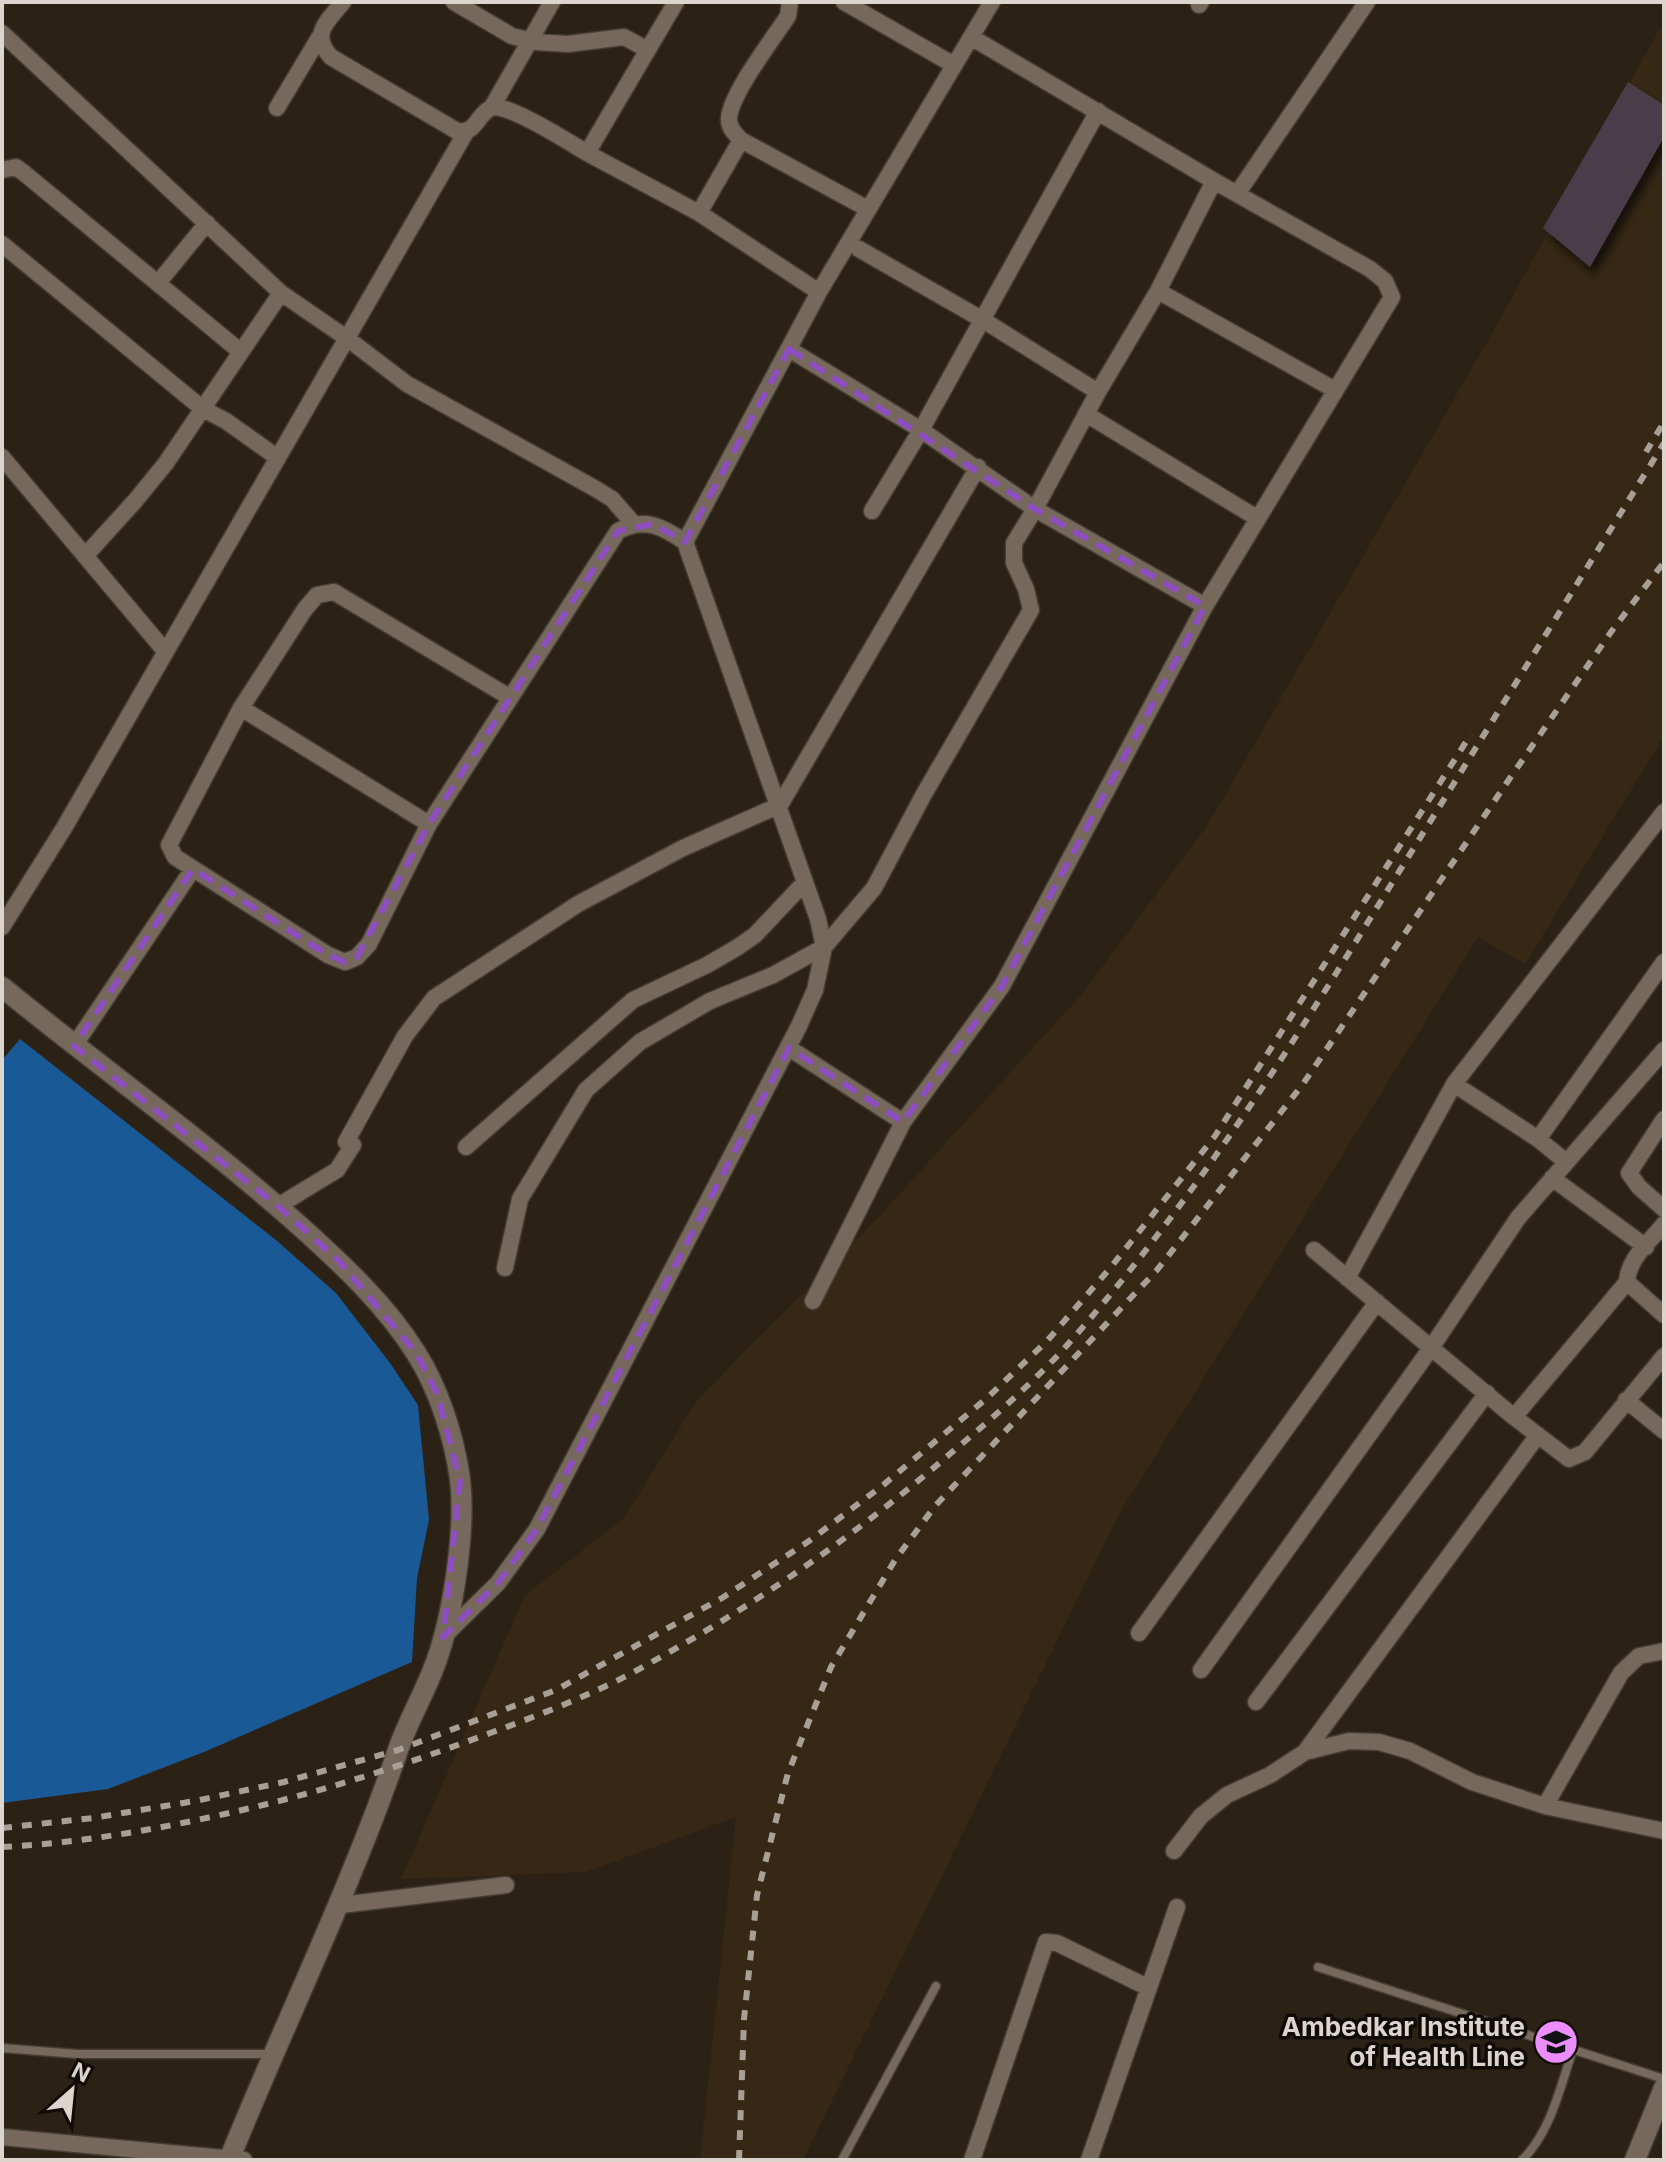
<svg xmlns="http://www.w3.org/2000/svg" width="1666" height="2162" font-family="Inter,sans-serif">
<defs>
<filter id="shadow"><feDropShadow dx="5" dy="8" stdDeviation="4" flood-color="#0009"/></filter>
</defs>
<rect width="100%" height="100%" fill="#2c2115"/>
<path fill="#372816" d="M1664,21V736L1525,964L1478,937L1118,1516L803,2160H700L736,1817L586,1872L401,1879L525,1595L624,1518L697,1400L873,1223L1081,995L1207,826L1494,330Z"/>
<path fill="#195995" d="M20,1039L276,1240L336,1293L390,1363L418,1405L429,1520L417,1578L412,1662L204,1752L108,1789L2,1803V1060Z"/>
<path fill="#4a3d49" filter="url(#shadow)" d="M1628,82L1664,105V137L1590,267L1543,228Z"/>
<g fill="none" stroke-linecap="round" stroke-linejoin="round">
<g stroke="#443b33" stroke-width="11">
<path id="service" d="M1318,1967L1664,2079
M2,2048L77,2054H273
M842,2160L936,1986
M1522,2160C1551,2132 1560,2087 1573,2050"/>
</g>
<g stroke="#443b33" stroke-width="19">
<path id="minor" d="M343,2C327,22 310,34 331,57L457,131C477,134 476,115 491,108C505,101 572,144 587,153
M454,2L512,36L536,42L568,44L624,37L648,50
M676,2L587,153L699,213L819,292
M844,2L954,65
M1199,5L1201,2
M2,33L281,293L241,352
M971,37L1214,181
M492,107L552,2
M277,108L320,36
M741,140C735,134 728,127 729,118C731,93 773,39 788,16L790,2
M2,170L16,167L24,173L241,352L166,463L135,501L85,556
M1237,194L1367,2
M699,213L741,140L868,209
M2,244L203,409L226,421L278,458
M859,249L983,320L1098,392
M158,283L207,223
M1158,291L1335,390
M281,293L348,339L407,384L596,489L612,499L633,523
M789,349L921,430L1035,509L1205,606
M1086,414L1257,518
M2,457L165,651
M872,511L921,430L1098,111
M509,697L334,592L317,595L305,609L241,708L169,845L175,857L328,955L345,962L357,957L369,944L429,824L618,531C644,517 662,526 685,542
M241,708L429,824
M2,927L64,828L466,132
M74,1046L193,869
M789,1048L903,1122
M1454,1084L1538,1139L1565,1161
M1664,1119L1629,1173L1639,1187L1664,1209
M1538,1139L1664,962
M346,1142L405,1036L434,998L578,904L683,848L780,805L978,467
M466,1147L633,1000L707,965L738,947L755,935L805,882
M1552,1178L1646,1247
M278,1206L337,1170L353,1145
M1664,1224C1650,1242 1628,1258 1627,1282L1664,1315
M1314,1250L1514,1417L1569,1459L1585,1452L1664,1356
M505,1268L520,1199L586,1090L640,1042L710,1001L773,975L824,947L874,888L924,794L1031,610L1026,589L1014,563V543L1035,509L1098,392L1158,291L1214,181L1370,269L1385,281L1392,297L1205,606L1002,986L903,1122L813,1301
M1347,1278L1454,1084L1664,812
M1626,1400L1664,1431
M1514,1417L1627,1282
M1139,1633L1377,1302
M444,1636L498,1583L537,1529L799,1026L815,990L824,947L818,919L685,542L819,292L992,2
M1201,1670L1431,1348L1518,1218L1664,1050
M1256,1702L1487,1393
M1305,1752L1538,1435
M1545,1806L1621,1673L1639,1656L1664,1651
M1174,1851L1201,1816L1227,1795L1270,1775L1305,1752L1349,1741L1379,1742L1410,1751L1472,1782L1545,1806L1664,1831
M341,1905L506,1885
M2,2137L244,2160
M972,2160L1046,1942L1057,1943L1149,1988
M1089,2160L1177,1907"/>
</g>
<g stroke="#443b33" stroke-width="23">
<path id="tertiary" d="M1635,2160L1664,2088"/>
</g>
<g stroke="#443b33" stroke-width="23">
<path id="secondary" d="M2,987C101,1068 206,1142 301,1227C343,1265 386,1305 416,1353C439,1389 454,1437 460,1479C466,1529 453,1615 436,1662C425,1693 407,1722 397,1753C349,1892 284,2024 229,2160"/>
</g>
<use href="#service" stroke="#76695b" stroke-width="8"/>
<use href="#minor" stroke="#76695b" stroke-width="16"/>
<use href="#tertiary" stroke="#76695b" stroke-width="20"/>
<use href="#secondary" stroke="#76695b" stroke-width="20"/>
<path stroke="#a8a097" stroke-width="6" stroke-dasharray="10 10" stroke-linecap="butt" d="M1646,452L1664,422
M2,1828L93,1818L195,1801L284,1782L398,1750L556,1690L722,1598L809,1541L882,1486L987,1398L1047,1341L1111,1267L1215,1136L1471,734
M2,1847C85,1843 170,1827 251,1808C334,1788 413,1762 493,1732C539,1715 586,1697 630,1674C745,1612 853,1538 951,1453C989,1421 1027,1388 1061,1352C1189,1209 1292,1046 1392,883C1483,737 1573,590 1664,443
M739,2160L744,2019L757,1895L788,1773L831,1667L895,1560L935,1506L1157,1270L1303,1084L1510,778L1611,632L1664,562"/>
</g>
<path fill="none" stroke="#8e4ec2" stroke-width="6" stroke-dasharray="16 10" stroke-linejoin="round" d="M789,349L1035,509L1205,606L1002,986L903,1122L789,1048L537,1529L498,1583L443,1637L460,1481L437,1393L416,1353L339,1261L278,1206L74,1046L193,869L328,955L345,962L357,957L429,824L618,531L653,524L685,542Z"/>
<defs>
<g id="university-disc" transform="scale(2.3)"><circle r="9.5" fill="#eb8dfc" stroke="#100b07"/><path d="M0-5L7-2L0 1L-7-2ZM-4 1L0 2.5L4 1V4Q0 6-4 4Z" fill="#111"/></g>
</defs>
<g fill-rule="evenodd">
<use href="#university-disc" x="1556" y="2042"/>
</g>
<g text-anchor="middle" stroke-width="7" stroke-linejoin="round" paint-order="stroke">
<g font-size="26" font-weight="bold" fill="#dcd5cd" stroke="#100b07" text-anchor="end">
<text x="1525" y="2036">Ambedkar Institute<tspan x="1525" dy="30">of Health Line</tspan></text>
</g>
</g>
<rect width="1666" height="2162" fill="none" stroke="#dcd5cd" stroke-width="8"/>
<g transform="translate(72 2090) rotate(27)" stroke="#100b07" stroke-width="6" paint-order="stroke">
<path d="M0-6L14 30L0 20L-14 30Z" fill="#dcd5cd"/>
<text y="-12" font-size="22" font-weight="bold" text-anchor="middle" fill="#dcd5cd">N</text>
</g>
</svg>
